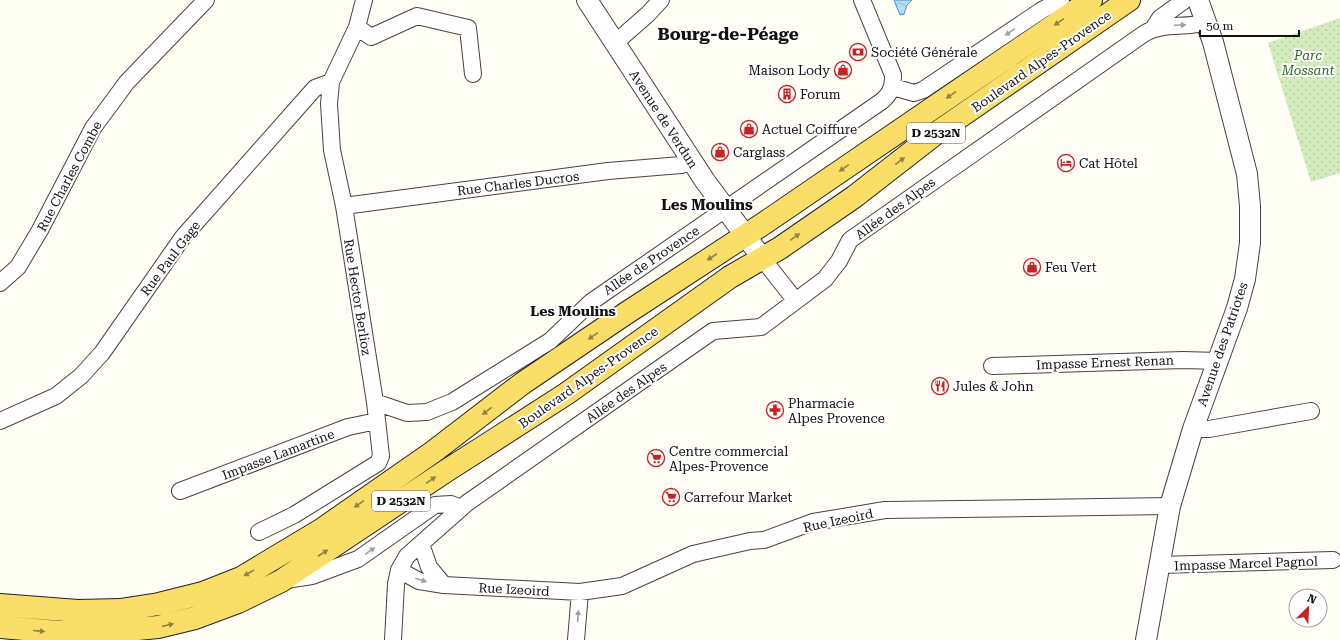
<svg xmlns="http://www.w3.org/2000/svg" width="1340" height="640" font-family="'Roboto Serif',serif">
<defs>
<pattern id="park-dots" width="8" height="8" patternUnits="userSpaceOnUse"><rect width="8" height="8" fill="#d2ecbc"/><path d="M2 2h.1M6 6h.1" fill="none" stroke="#b3c9a1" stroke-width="1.8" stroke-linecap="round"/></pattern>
<pattern id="water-waves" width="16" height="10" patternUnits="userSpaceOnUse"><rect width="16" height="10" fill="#b7ddf8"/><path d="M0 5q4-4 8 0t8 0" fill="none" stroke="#9cbdd4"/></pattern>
</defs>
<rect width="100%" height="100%" fill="#fffdf4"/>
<path fill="url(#park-dots)" d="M1340,18V173L1311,182L1268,43Z"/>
<path fill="url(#water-waves)" stroke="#3c8fd1" d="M894,0H912L907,5L904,14L900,15Z"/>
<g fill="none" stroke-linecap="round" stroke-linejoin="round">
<g stroke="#444" stroke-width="18">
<path id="minor" d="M357,27L371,37L417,16L468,28L473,74
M1153,29L1160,18L1185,0
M615,43L648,14L661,0
M893,87L914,93L923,90L1042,10L1061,0
M344,206L608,171L681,165L692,162
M762,258L795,300
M0,283L18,267L40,230L93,128L127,82L206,0
M992,366L1183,360L1219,361
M375,402L407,413L427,412L452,402L550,341L591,302L882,101C891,93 893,87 893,75L862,0
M0,421L56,396L81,376L102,353L183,237L315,88L331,82
M1193,429H1209L1311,411
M180,491L348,427L377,421
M259,532L294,515L378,463L381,456L375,402L344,206L332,150L329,104L331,82L357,27L364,0
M421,544L429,567L444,585
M1159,565L1333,560
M399,570L419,581L444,585L580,592L622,586L693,554L750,541L764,540L813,522L885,510L1170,506
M286,580L312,576L358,559L435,505L451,504L461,508
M393,640L396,584L399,570L407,556L467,503L713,331L761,327L825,279L839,261L850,240L1145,33C1164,22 1186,29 1206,22
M576,640L580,592"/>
</g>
<g stroke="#444" stroke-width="22">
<path id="tertiary" d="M587,0L705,181L762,258
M1146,640L1170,506L1193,429L1237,308L1245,279L1250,243V206L1247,174L1213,42L1198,0"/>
</g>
<g stroke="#222" stroke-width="24">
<path id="primary" d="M0,605L78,611L120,610L159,604L203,593L241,578L321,530L433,452L523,383L625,314L763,224L1091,0
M0,627L59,632H108L158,627L195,618L238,602L281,581L446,471L566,394L730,277L780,248L854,197L935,134L1129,0"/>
</g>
<use href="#minor" stroke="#fff" stroke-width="16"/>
<use href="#tertiary" stroke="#fff" stroke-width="20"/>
<use href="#primary" stroke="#fbde68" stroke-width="22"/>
</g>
<defs><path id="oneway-solid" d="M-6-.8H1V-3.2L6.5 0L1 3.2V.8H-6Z"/></defs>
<g fill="#928241">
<use href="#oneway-solid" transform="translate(1059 22) rotate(145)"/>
<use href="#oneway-solid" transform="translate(951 95) rotate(146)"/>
<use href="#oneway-solid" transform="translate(900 161) rotate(-38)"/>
<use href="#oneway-solid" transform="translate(844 168) rotate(145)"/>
<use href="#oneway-solid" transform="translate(795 237) rotate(-35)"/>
<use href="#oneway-solid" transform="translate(712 257) rotate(147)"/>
<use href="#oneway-solid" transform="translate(593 336) rotate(146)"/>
<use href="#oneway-solid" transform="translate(487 411) rotate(142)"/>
<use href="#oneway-solid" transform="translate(431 480) rotate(-34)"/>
<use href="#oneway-solid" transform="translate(359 504) rotate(145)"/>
<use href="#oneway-solid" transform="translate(323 553) rotate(-33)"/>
<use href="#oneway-solid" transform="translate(249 573) rotate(149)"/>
<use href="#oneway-solid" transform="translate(168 625) rotate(-13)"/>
<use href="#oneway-solid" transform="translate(39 631) rotate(5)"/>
</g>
<g fill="#a0a0a0">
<use href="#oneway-solid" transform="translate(1180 25) rotate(-3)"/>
<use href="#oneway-solid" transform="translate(1010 32) rotate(146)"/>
<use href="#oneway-solid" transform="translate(370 551) rotate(-35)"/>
<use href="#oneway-solid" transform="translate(421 580) rotate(17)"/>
<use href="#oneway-solid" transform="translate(578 616) rotate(-86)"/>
</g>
<defs>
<g id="bank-ring" transform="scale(0.9)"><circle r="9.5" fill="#fff" stroke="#c62324" stroke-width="1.5"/><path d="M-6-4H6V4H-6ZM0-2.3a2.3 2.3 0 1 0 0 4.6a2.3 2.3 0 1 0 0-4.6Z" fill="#c62324"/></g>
<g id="shop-ring" transform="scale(0.9)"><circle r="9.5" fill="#fff" stroke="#c62324" stroke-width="1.5"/><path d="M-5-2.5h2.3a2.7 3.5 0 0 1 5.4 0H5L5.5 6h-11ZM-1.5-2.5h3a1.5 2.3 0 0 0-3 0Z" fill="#c62324"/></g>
<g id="building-ring" transform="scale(0.9)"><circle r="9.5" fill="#fff" stroke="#c62324" stroke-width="1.5"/><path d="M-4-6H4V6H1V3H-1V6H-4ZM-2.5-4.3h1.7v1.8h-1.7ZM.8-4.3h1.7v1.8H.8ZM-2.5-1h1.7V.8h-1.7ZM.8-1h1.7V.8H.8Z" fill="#c62324"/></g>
<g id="hotel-ring" transform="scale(0.9)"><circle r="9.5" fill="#fff" stroke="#c62324" stroke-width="1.5"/><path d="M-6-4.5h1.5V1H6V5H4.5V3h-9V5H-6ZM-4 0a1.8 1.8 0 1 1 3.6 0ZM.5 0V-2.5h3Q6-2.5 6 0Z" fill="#c62324"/></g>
<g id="restaurant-ring" transform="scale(0.9)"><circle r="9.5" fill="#fff" stroke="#c62324" stroke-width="1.5"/><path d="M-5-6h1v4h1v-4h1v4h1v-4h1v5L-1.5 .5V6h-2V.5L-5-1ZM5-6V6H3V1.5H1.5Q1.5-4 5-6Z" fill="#c62324"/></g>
<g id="pharmacy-ring" transform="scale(0.9)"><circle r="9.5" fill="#fff" stroke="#c62324" stroke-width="1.5"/><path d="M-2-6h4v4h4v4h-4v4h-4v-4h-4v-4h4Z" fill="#c62324"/></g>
<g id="supermarket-ring" transform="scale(0.9)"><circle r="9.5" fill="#fff" stroke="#c62324" stroke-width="1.5"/><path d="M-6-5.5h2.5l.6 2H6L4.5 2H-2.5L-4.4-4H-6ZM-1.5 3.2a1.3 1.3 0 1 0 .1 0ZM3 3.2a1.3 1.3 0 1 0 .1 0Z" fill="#c62324"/></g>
</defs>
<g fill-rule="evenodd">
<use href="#bank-ring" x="858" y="52"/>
<use href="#shop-ring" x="843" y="70"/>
<use href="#building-ring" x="787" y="94"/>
<use href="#shop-ring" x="749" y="129"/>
<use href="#shop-ring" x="720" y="152"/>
<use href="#hotel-ring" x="1066" y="163"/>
<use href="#shop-ring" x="1032" y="267"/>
<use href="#restaurant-ring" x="940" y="386"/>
<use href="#pharmacy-ring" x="775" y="410"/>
<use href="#supermarket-ring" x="656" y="458"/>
<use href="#supermarket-ring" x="671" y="497"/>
</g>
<g text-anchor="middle" stroke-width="4" stroke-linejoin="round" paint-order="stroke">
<g fill="#fff" stroke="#585858" stroke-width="1">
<rect x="907" y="123" width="58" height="20" rx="3"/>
<rect x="372" y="491" width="58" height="20" rx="3"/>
</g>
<g font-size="12" font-weight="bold" fill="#111">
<text x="936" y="137">D 2532N</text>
<text x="401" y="505">D 2532N</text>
</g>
<g font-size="13" fill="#111" stroke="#fff" text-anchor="start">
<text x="871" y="57">Société Générale</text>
<text x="830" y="75" text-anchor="end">Maison Lody</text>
<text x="800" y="99">Forum</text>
<text x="762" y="134">Actuel Coiffure</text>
<text x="733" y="157">Carglass</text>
<text x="1079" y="168">Cat Hôtel</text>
<text x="1045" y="272">Feu Vert</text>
<text x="953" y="391">Jules &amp; John</text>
<text x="788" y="408">Pharmacie<tspan x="788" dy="15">Alpes Provence</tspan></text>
<text x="669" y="456">Centre commercial<tspan x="669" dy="15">Alpes-Provence</tspan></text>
<text x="684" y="502">Carrefour Market</text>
</g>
<g font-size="13" font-style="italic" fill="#2a6c1e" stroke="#fff">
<text x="1308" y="60">Parc<tspan x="1308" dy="15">Mossant</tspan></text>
</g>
<g font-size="13" fill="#111" stroke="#fff">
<text transform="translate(1041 61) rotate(-35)" y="5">Boulevard Alpes-Provence</text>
<text transform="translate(664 119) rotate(57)" y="5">Avenue de Verdun</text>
<text transform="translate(69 176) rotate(-62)" y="5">Rue Charles Combe</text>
<text transform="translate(518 183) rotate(-7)" y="5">Rue Charles Ducros</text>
<text transform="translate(895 208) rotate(-36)" y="5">Allée des Alpes</text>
<text transform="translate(170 258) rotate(-53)" y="5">Rue Paul Gage</text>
<text transform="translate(651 260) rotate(-34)" y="5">Allée de Provence</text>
<text transform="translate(358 297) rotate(81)" y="5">Rue Hector Berlioz</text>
<text transform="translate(1222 344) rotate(-71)" y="5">Avenue des Patriotes</text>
<text transform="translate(1105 362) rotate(-2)" y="5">Impasse Ernest Renan</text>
<text transform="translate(588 377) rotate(-35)" y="5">Boulevard Alpes-Provence</text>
<text transform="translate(626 392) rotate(-35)" y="5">Allée des Alpes</text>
<text transform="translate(278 454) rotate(-21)" y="5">Impasse Lamartine</text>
<text transform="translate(838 520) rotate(-12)" y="5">Rue Izeoird</text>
<text transform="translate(1246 563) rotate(-2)" y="5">Impasse Marcel Pagnol</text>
<text transform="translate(514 589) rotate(3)" y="5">Rue Izeoird</text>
</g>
<g font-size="14" font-weight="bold" fill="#111" stroke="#fff">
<text x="573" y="316">Les Moulins</text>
</g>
<g font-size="15" font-weight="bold" fill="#111" stroke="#fff">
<text x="707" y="210">Les Moulins</text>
</g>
<g font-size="17" font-weight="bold" fill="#111" stroke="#fff">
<text x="728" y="40">Bourg-de-Péage</text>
</g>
</g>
<g transform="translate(1308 608) rotate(24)"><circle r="19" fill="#ffffff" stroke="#a0a0a0"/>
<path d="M0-3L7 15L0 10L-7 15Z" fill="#c62324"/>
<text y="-6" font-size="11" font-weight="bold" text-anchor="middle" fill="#111111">N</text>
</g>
<path d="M1200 30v6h99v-6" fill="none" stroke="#111111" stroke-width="2"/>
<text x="1206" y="30" font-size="12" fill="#111111" stroke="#ffffff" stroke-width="3" paint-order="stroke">50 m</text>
</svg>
